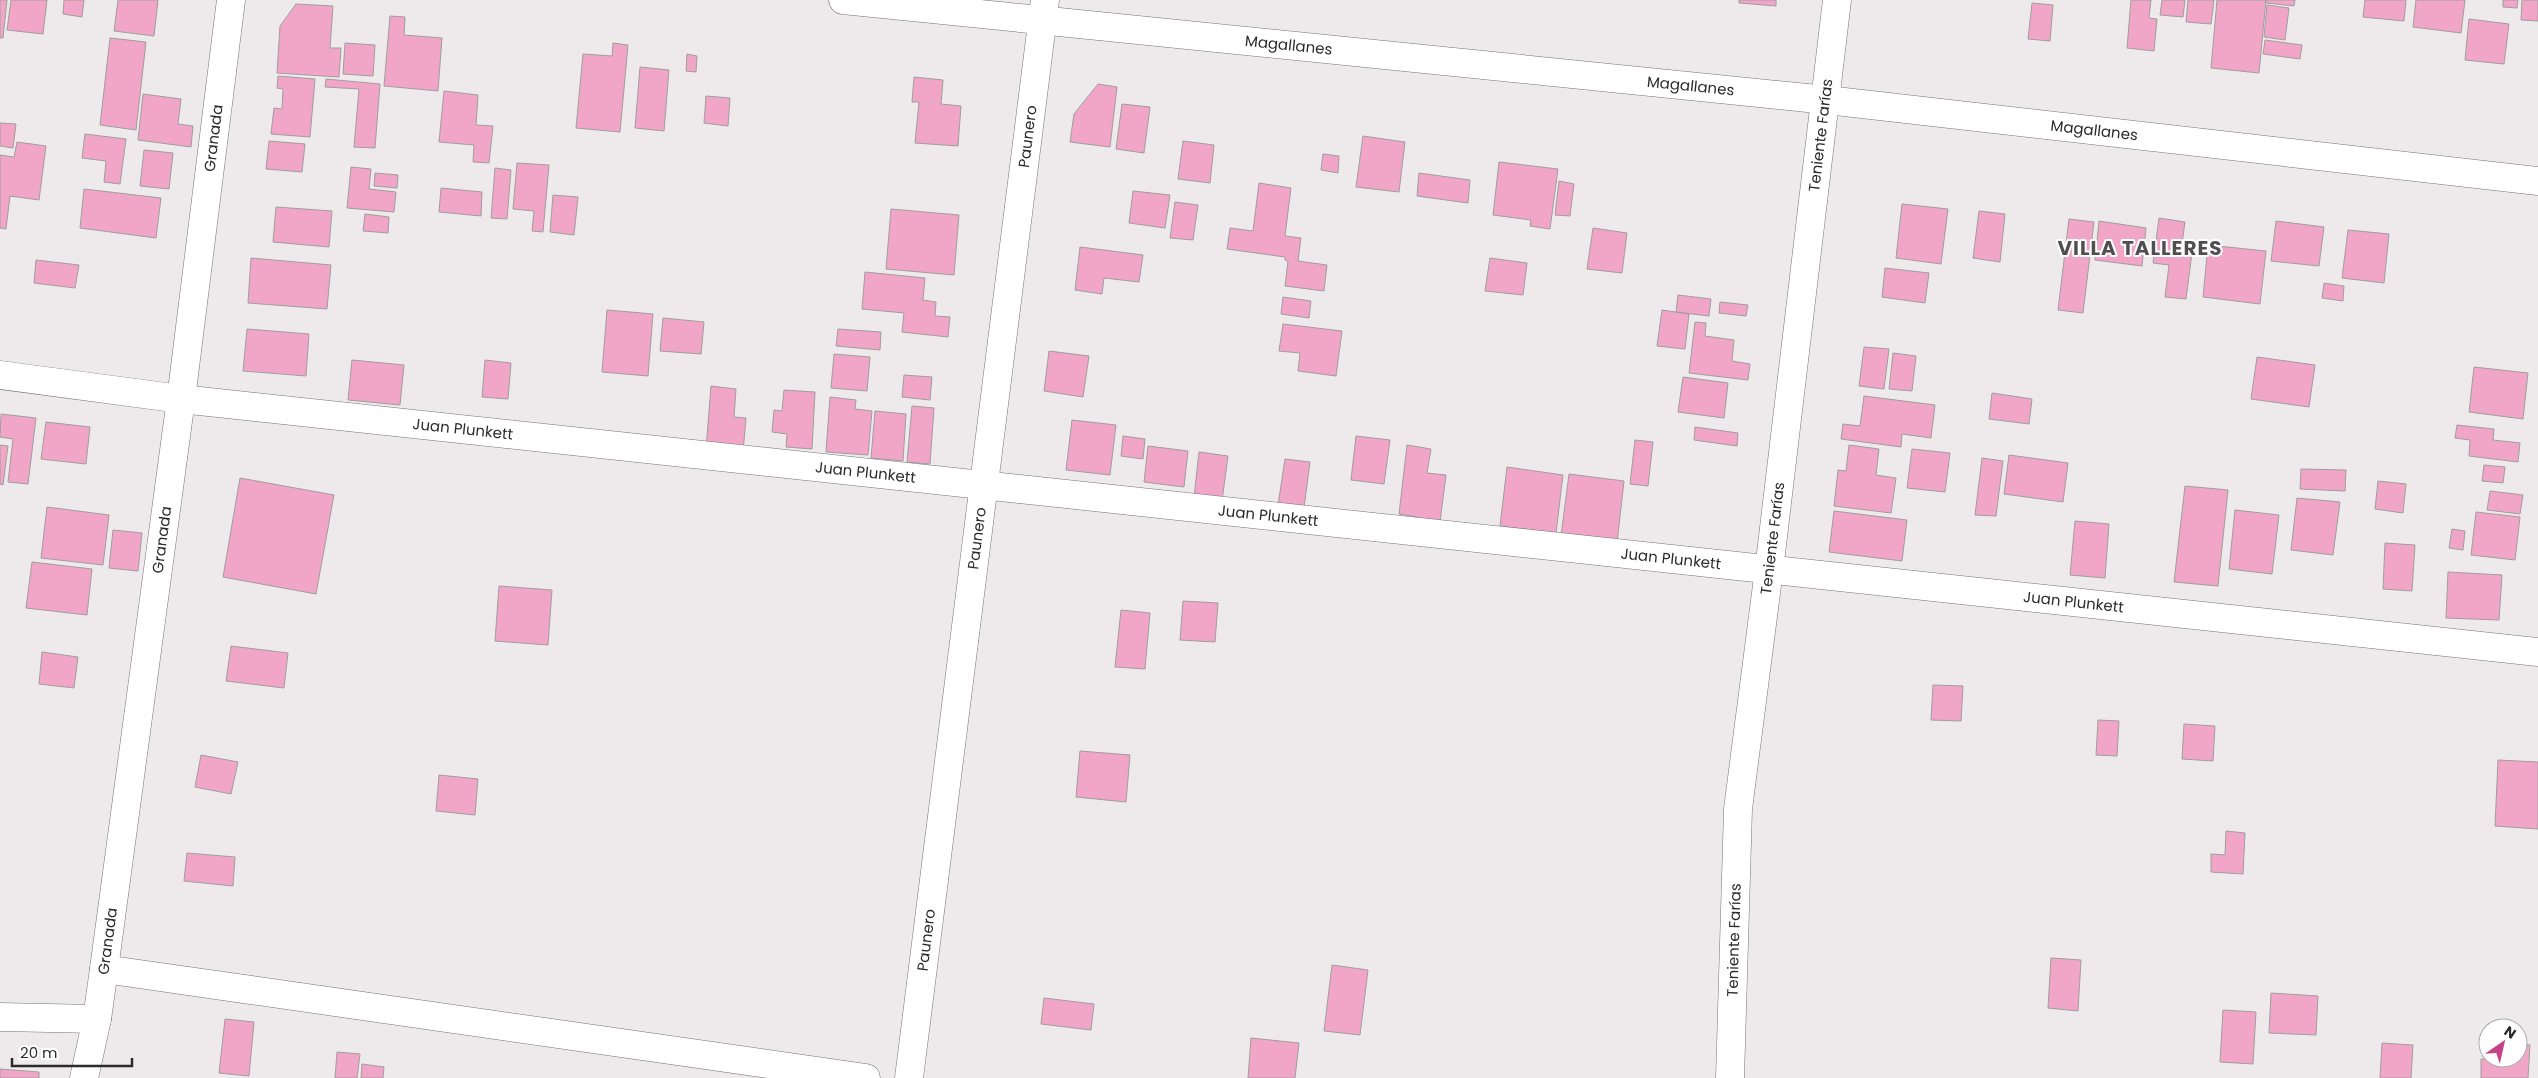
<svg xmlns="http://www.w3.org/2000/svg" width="2538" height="1078" font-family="Poppins,sans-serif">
<rect width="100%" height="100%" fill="#eeeaec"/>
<path fill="#f1a6c7" stroke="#a09d9e" d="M0,0H7L3,38H0Z
M11,0H47L43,34L7,30Z
M64,0H84L82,17L63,14Z
M118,0H158L154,36L114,31Z
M1739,0H1776V6L1739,3Z
M2131,0H2151L2149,18L2157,19L2154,51L2127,48Z
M2162,0H2185L2183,17L2160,15Z
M2188,0H2214L2211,24L2186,22Z
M2217,0H2266L2259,73L2211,68Z
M2267,0H2295L2294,6L2266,3Z
M2365,0H2406L2404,21L2363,17Z
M2416,0H2465L2461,33L2413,27Z
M2503,0H2518L2517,8L2503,7Z
M2522,0H2538V21L2521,20Z
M2032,3L2053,5L2050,41L2028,39Z
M296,4L333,6L330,48H341L339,77L277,73L280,26Z
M2267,5L2289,8L2285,40L2264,37Z
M390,16L405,17L404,35L442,38L438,91L384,86Z
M2469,19L2509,24L2504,64L2465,60Z
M110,38L146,42L136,130L100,125Z
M2265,40L2302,45L2300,59L2263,54Z
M345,43L375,45L373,76L343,74Z
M613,43L628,45L620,132L576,128L583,54L612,56Z
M687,54L697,56L696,72L686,71Z
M640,67L669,70L664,131L635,128Z
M278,76L315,79L310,137L271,134L274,108L282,109L283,89L277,88Z
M914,77L943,80L941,104L961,106L958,146L915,143L919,102H912Z
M326,79L380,84L375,148L354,147L359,89L325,87Z
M1098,84L1117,87L1110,147L1070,142L1074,114Z
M444,91L478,95L476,125L493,126L489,163L473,162L474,145L439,142Z
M143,94L181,99L178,124L193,126L191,147L138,140Z
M706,96L730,98L728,126L704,123Z
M1122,104L1150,107L1144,153L1116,149Z
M0,123L16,124L13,148L0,146Z
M85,134L126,139L120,184L104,182L106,161L82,158Z
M1363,136L1405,142L1399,192L1356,187Z
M269,141L305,144L302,172L266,169Z
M1183,141L1214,145L1210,183L1178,179Z
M17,142L46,146L39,200L10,196L6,229L0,228V155L14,157Z
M144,150L173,153L169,189L140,186Z
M1323,154L1339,156L1338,173L1321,170Z
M1499,162L1558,169L1550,229L1530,226L1531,220L1493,215Z
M517,163L549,165L543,232L532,231L534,211L513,209Z
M351,167L371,169L369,189L396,192L394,212L347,208Z
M495,168L511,170L507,219L491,218Z
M375,173L398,175L397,188L374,186Z
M1419,173L1470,180L1468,203L1417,196Z
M1559,181L1574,184L1570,216L1555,215Z
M1259,183L1291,188L1285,236L1301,238L1298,261L1327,265L1324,291L1285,286L1288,261L1285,260V257L1227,249L1230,228L1253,231Z
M441,188L482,192L481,216L439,212Z
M84,189L161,198L156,238L80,228Z
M1133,191L1170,195L1165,228L1129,223Z
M553,195L578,197L574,235L550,232Z
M1175,202L1198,205L1193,240L1170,238Z
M1902,204L1948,209L1941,264L1896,258Z
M276,207L332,211L329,247L273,242Z
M891,209L959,215L954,275L886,269Z
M1979,211L2005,214L2000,262L1973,258Z
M365,214L389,217L388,233L363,231Z
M2159,218L2185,222L2181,251L2192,253L2186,299L2165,297L2169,265L2153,263Z
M2069,219L2094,222L2083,313L2058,310Z
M2099,221L2146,228L2142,266L2095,260Z
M2276,221L2324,227L2319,266L2271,261Z
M1593,228L1627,233L1622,273L1587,269Z
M2348,230L2389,234L2384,283L2342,278Z
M2208,245L2266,251L2260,304L2203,297Z
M1080,247L1143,255L1139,282L1104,278L1102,294L1075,290Z
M251,258L331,265L327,309L248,303Z
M1490,258L1527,263L1523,295L1485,291Z
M36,260L79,265L75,288L34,283Z
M1885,268L1929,273L1925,303L1882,297Z
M865,272L925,278L923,300L936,302L935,316L950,317L948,337L902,332L904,313L862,309Z
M2324,283L2344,286L2343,301L2322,298Z
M1678,295L1711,299L1709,316L1676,312Z
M1283,297L1311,301L1309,318L1281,314Z
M1720,302L1748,305L1746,316L1719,313Z
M607,310L653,314L648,376L602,372Z
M1662,310L1689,314L1685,349L1657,346Z
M663,318L704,322L701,354L660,351Z
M1695,322L1706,323L1705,336L1734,340L1732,361L1750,364L1748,380L1689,373Z
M1283,324L1342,331L1336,376L1298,371L1300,353L1279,351Z
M247,329L309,334L306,376L243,371Z
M838,329L881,332L880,350L836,346Z
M1864,347L1889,349L1884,389L1859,386Z
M1049,351L1089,356L1083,397L1044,391Z
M1893,353L1916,356L1912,391L1889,389Z
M834,354L870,357L867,391L831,388Z
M2257,357L2315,365L2309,407L2251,399Z
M352,360L404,365L400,405L348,400Z
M485,360L511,363L508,399L482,397Z
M2474,367L2528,373L2523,419L2469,412Z
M904,375L932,377L930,400L902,397Z
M1683,377L1728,383L1724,418L1678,412Z
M711,386L736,389L734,417L746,418L743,452L706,449Z
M784,390L815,392L812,449L786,447L787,434L772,432L774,410L782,411Z
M1992,393L2032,399L2029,424L1989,419Z
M1864,396L1935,405L1931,438L1902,434L1901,447L1841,439L1843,424L1860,426Z
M830,397L856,400L855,409L872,411L868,455L826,452Z
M912,406L934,408L930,464L907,462Z
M875,411L906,414L903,461L871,458Z
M1,414L36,418L28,484L8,482L13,439L0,437Z
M1072,420L1116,425L1110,475L1066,470Z
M46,422L90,427L86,464L41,459Z
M2457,425L2494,429L2493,440L2520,443L2518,462L2469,456L2470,440L2455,438Z
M1695,427L1738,433L1737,446L1694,440Z
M1123,436L1145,439L1143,459L1121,456Z
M1356,436L1390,440L1384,484L1351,480Z
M1635,440L1653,442L1648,486L1630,484Z
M0,445L8,446L3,485L0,484Z
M1407,445L1431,449L1427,473L1446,475L1439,530L1416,527L1417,517L1399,514Z
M1849,445L1879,449L1876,475L1896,478L1891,513L1834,506L1838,470L1846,471Z
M1148,446L1188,451L1184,487L1144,482Z
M1912,449L1950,453L1945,492L1907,488Z
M1199,452L1228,456L1222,501L1194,497Z
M2009,455L2068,463L2063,502L2004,494Z
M1982,458L2003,461L1996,516L1975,515Z
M1285,459L1310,462L1304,508L1278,505Z
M2484,465L2505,467L2503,483L2482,481Z
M1507,467L1563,475L1556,533L1500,526Z
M2301,469L2346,470L2345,491L2300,489Z
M1569,474L1624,481L1617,543L1561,536Z
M240,478L334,495L316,594L223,577Z
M2378,481L2406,484L2403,513L2375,509Z
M2185,486L2228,490L2218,586L2174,582Z
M2490,491L2523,495L2520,514L2487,510Z
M2297,498L2340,502L2333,555L2291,550Z
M47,507L109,515L103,565L41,558Z
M2235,510L2279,515L2272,574L2229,569Z
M1834,511L1907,520L1902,561L1829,552Z
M2476,512L2520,517L2515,560L2471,555Z
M2075,521L2109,524L2105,578L2070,575Z
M2452,529L2465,531L2463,550L2449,548Z
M113,530L142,533L138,571L109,568Z
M2385,543L2415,545L2412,591L2383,589Z
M32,562L92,569L87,615L26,608Z
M2448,572L2502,575L2499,620L2446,618Z
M499,586L552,590L548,645L495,641Z
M1183,601L1218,603L1215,642L1180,640Z
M1121,610L1150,613L1145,669L1115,667Z
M231,646L288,653L284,688L226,681Z
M42,652L78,657L74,688L39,684Z
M1933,685L1963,686L1961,721L1931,720Z
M2098,720L2119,721L2117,756L2096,755Z
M2184,724L2215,726L2213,761L2182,759Z
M1080,751L1130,755L1126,802L1076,797Z
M201,755L238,762L231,794L195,787Z
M2498,760L2538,762V829L2495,826Z
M439,775L478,779L475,815L436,811Z
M2226,831L2245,833L2243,874L2211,872V854L2225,855Z
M187,853L235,857L233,886L184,881Z
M2051,958L2081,960L2078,1011L2048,1008Z
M1332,965L1368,970L1360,1035L1324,1031Z
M2271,993L2318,996L2316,1035L2269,1033Z
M1044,998L1094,1004L1091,1030L1041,1024Z
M2223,1010L2256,1012L2253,1064L2220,1062Z
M225,1019L254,1022L249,1076L219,1073Z
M1251,1038L1299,1043L1295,1078H1248Z
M2382,1043L2413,1045L2411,1078H2380Z
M2518,1044L2530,1045L2528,1078H2481V1059L2505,1060V1058H2518Z
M337,1052L360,1054L357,1078H335Z
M362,1064L384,1067L383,1078H361Z
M0,1069L39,1072V1078H0Z"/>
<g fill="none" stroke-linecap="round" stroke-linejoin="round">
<g stroke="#767374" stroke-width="29">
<g id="minor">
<path id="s1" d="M843,0L1827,100L2538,181"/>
<path id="s2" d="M0,375L181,399L2538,652"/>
<path d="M104,969L866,1078"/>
<path d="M0,1017L97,1019"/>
<path id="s3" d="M84,1078L97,1019L104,969L181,399L231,0"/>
<path id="s4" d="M909,1078L1045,0"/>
<path id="s5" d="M1730,1078L1738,809L1769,570L1837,0"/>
</g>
</g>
<use href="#minor" stroke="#fff" stroke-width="28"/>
</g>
<g text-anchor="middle" stroke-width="4" stroke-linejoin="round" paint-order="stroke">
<g font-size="15" fill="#2c2b2c" stroke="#fff">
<text dy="5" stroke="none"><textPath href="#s1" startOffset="448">Magallanes</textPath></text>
<text dy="5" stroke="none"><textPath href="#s1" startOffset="852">Magallanes</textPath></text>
<text dy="5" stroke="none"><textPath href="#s1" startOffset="1258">Magallanes</textPath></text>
<text dy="5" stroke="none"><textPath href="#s5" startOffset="948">Teniente Farías</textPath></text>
<text dy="5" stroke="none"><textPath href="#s4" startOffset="949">Paunero</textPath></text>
<text dy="5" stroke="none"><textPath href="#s3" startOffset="949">Granada</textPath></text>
<text dy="5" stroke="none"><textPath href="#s2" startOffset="466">Juan Plunkett</textPath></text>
<text dy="5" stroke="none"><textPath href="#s2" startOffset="871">Juan Plunkett</textPath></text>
<text dy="5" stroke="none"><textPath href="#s2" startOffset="1276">Juan Plunkett</textPath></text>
<text dy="5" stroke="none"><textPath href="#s5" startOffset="542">Teniente Farías</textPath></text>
<text dy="5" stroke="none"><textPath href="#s4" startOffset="544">Paunero</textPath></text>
<text dy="5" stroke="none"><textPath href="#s3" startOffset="544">Granada</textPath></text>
<text dy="5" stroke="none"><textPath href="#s2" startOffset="1681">Juan Plunkett</textPath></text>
<text dy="5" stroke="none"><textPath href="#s2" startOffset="2086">Juan Plunkett</textPath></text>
<text dy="5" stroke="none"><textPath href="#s3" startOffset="139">Granada</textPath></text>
<text dy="5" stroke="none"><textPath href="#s4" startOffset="139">Paunero</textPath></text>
<text dy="5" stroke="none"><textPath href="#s5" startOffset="138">Teniente Farías</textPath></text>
</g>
<g font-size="20" font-weight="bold" letter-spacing="1" fill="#514e4f" stroke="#fff">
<text x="2140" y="255">VILLA TALLERES</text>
</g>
</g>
<g transform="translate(2503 1043) rotate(34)"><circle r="24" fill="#ffffff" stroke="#abaaab"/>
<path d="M0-4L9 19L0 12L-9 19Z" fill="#c54287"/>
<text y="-8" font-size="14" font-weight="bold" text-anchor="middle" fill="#2c2b2c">N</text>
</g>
<path d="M12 1058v8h120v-8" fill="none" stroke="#2c2b2c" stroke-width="2.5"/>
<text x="20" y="1058" font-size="15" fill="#2c2b2c" stroke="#ffffff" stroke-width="4" paint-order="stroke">20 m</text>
</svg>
